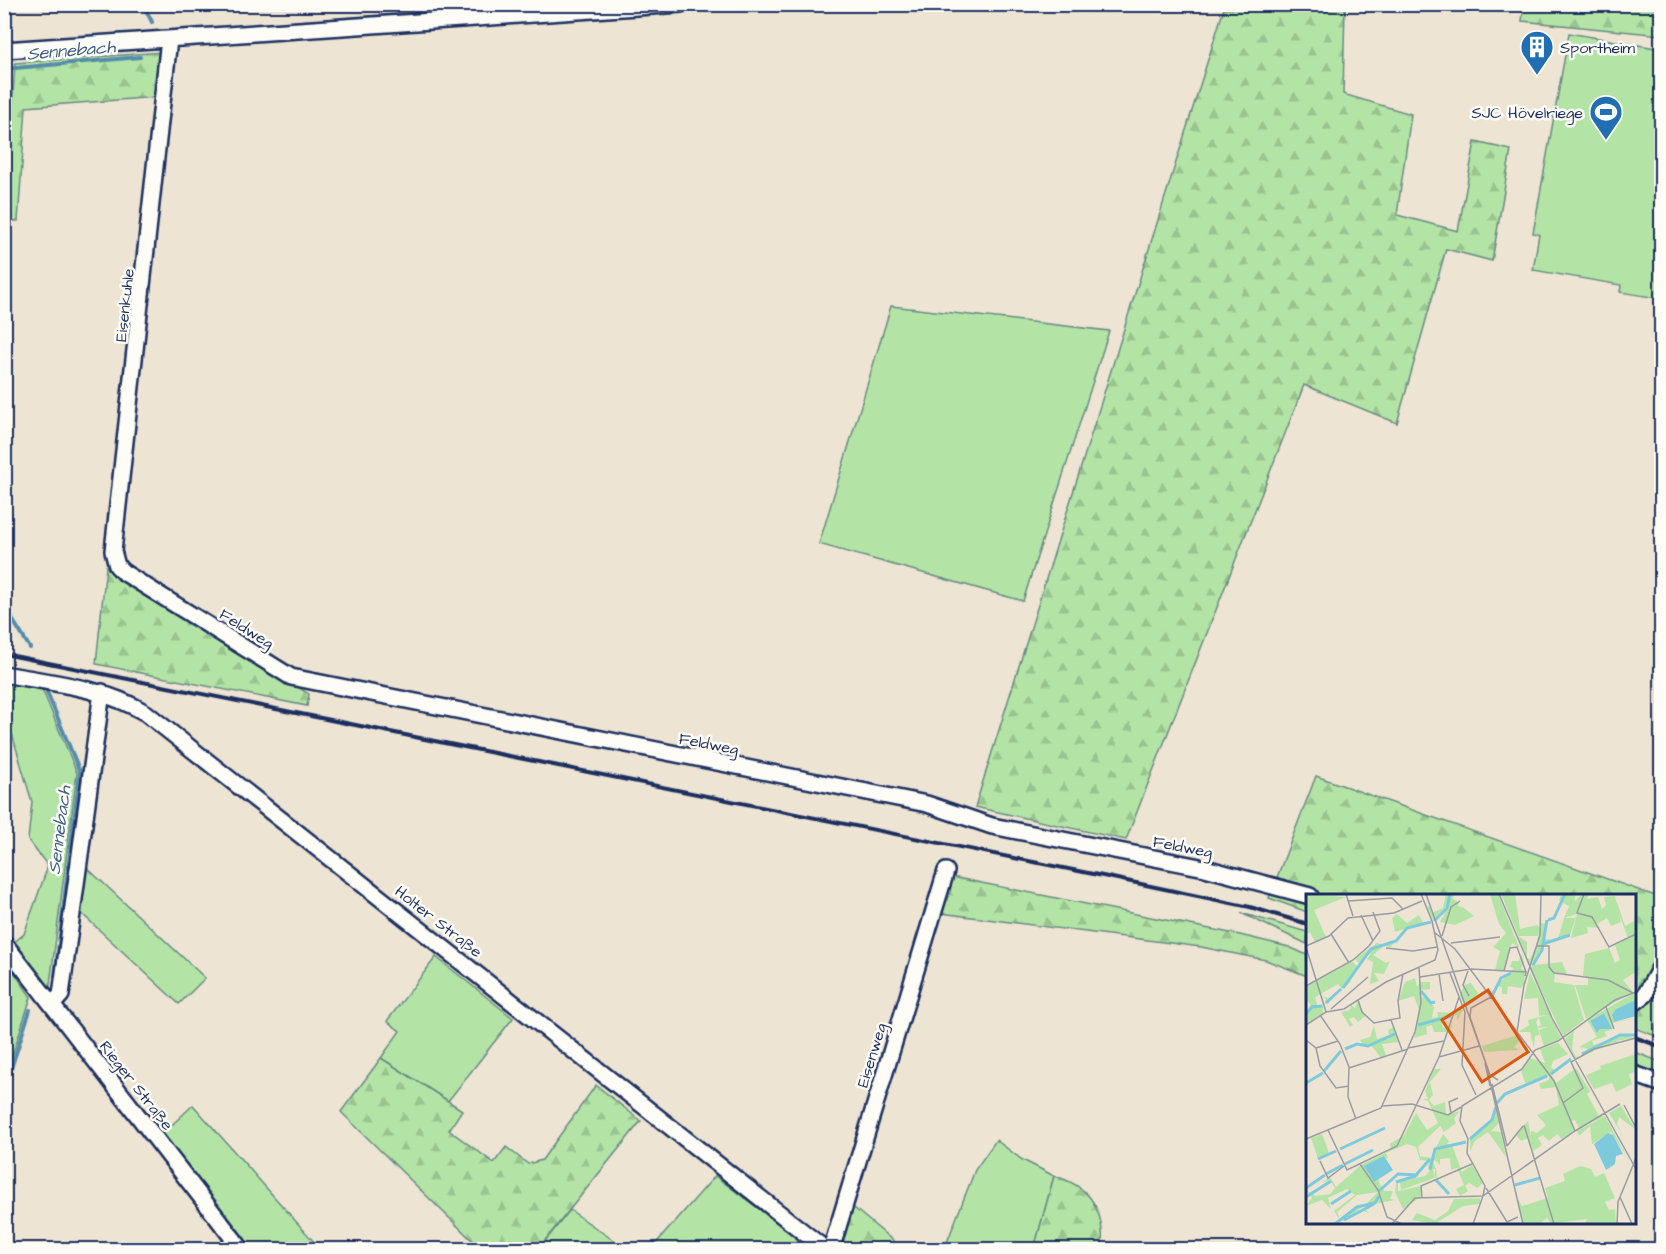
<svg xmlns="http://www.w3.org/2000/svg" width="1666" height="1254" font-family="'Architects Daughter',sans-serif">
<defs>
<pattern id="forest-firs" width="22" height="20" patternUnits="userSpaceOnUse" patternTransform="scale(1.5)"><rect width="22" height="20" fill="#b3e4a5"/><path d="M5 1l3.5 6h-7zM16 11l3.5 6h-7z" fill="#99c490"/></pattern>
</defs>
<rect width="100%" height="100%" fill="#ede4d3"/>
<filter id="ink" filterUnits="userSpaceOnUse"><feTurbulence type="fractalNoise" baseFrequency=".0167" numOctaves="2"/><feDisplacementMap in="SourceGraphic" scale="12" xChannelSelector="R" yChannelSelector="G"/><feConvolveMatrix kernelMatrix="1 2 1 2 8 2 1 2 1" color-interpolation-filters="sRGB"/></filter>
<g filter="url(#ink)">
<path fill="#b3e4a5" stroke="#678a82" stroke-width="1.5" d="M1569,33L1661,49L1662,272L1657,298L1620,292L1621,285L1533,270L1539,234L1533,233Z
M891,306L1109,331L1023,601L819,544Z
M4,678L40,684L77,773L49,992L12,944L24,934L48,866L28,840L32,802L5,710Z
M84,865L205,978L179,1004L80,912Z
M1241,913L1307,932V944Z
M436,957L513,1018L448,1101L381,1058L400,1031L387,1021Z
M7,962L31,997L5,1078L4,968Z
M1634,1052L1661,1062V1076L1635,1066Z
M193,1105L316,1244L309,1249H246L159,1137Z
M996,1140L1021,1159L1054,1176L1034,1249L944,1250L975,1170Z
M715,1176L813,1249H651Z
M570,1210L626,1249L538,1250Z"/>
<path fill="url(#forest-firs)" stroke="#678a82" stroke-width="1.5" d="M1225,5H1345L1343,94L1411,114L1397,215L1458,231L1475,142L1511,150L1492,261L1446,249L1397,423L1304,385L1126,840L975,807Z
M1524,5H1661V35L1522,21Z
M162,52L157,97L26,107L18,221H5L15,63Z
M106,566L309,694L307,706L96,664Z
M1316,776L1661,898V1023L1656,1036L1635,1028L1634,896H1308L1307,912L1269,898Z
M952,877L1240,935L1289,947L1307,955V976L1266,960L1201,947L941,913Z
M381,1058L462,1110L449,1130L494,1163L506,1147L528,1164L542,1160L596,1085L641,1121L538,1249H481L341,1112Z
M1054,1176C1092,1186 1105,1212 1102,1249H1034Z
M854,1208L903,1249L839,1250L846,1224Z"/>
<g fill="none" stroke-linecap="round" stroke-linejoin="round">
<path stroke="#568caa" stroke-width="4" d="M143,4L152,22
M4,69L140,57
M4,91L12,122L4,199
M4,606L30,648
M47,692L80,772L55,976
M4,1090L30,1010"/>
<g stroke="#1b2f5e" stroke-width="20">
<path id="minor" d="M169,39L113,551L117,566L123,572L291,677L927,804L992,826L1205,868L1310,896
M4,50L681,4
M4,674C53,683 102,687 146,713L826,1250
M4,943L242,1250
M1634,1003L1645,995L1662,964
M52,1005L61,995L102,692
M1634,1074L1662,1084
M831,1250L946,871"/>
</g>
<use href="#minor" stroke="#fdfcf7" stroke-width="15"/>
<path stroke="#1b2f5e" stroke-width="4" d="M4,654L1103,876L1250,907L1308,924
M1634,1037L1662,1047"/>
</g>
</g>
<defs>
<g id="building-pin" transform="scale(1.725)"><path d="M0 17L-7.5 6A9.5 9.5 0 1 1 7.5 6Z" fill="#1f6fb2" stroke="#fdfcf7"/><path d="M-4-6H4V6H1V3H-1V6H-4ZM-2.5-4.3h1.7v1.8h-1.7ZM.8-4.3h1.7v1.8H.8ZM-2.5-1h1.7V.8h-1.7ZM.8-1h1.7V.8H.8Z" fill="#fff"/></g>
<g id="stadium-pin" transform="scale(1.725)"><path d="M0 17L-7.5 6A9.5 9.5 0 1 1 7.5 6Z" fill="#1f6fb2" stroke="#fdfcf7"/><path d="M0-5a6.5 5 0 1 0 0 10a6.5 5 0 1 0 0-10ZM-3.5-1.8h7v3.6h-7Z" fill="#fff"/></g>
</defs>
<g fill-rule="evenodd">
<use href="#building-pin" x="1537" y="47"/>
<use href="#stadium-pin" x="1606" y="112"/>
</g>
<g text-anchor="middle" stroke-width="5" stroke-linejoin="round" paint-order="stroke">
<g font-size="16" fill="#1b2f5e" stroke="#fdfcf7" text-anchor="start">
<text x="1560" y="53">Sportheim</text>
<text x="1583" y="118" text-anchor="end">SJC Hövelriege</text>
</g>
<g font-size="16" fill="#1b2f5e" stroke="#fdfcf7">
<text transform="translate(124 305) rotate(-84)" y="6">Eisenkuhle</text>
<text transform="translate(247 628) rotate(32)" y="6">Feldweg</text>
<text transform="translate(709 743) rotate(11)" y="6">Feldweg</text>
<text transform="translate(1183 846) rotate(11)" y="6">Feldweg</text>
<text transform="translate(439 921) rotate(38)" y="6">Holter Straße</text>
<text transform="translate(871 1055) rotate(-73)" y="6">Eisenweg</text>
<text transform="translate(137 1085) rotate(52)" y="6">Rieger Straße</text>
</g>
<g font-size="18" font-style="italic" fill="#395e84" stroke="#fdfcf7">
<text transform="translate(71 50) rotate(-5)" y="6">Sennebach</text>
<text transform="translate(59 830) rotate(-83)" y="6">Sennebach</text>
</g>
</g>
<g transform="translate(1306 894)">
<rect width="330" height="330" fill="#ede4d3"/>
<path d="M255,0H269V7L276,0H283L281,5L292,3L296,15L300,11L298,3L309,2L315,28L305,32L301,24L291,30L294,34L281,33L282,39L265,44L271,20L258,24L263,12L253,7ZM144,9L158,14L168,22L149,31L134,28ZM91,20L101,29L113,21L117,29L89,38L86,24ZM84,47L88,48L85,53L78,52L67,61L80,69L84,67L78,80L68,79L73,87L64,90L67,68L61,65L64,61V56L54,70L49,65L71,49L77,51ZM109,84L111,93L114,88H124V95L114,96L115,104L119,102L128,113L126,124L132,123L131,118L151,119L156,113L153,104L158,114L151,127V121L135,125L137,134L146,130L144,138H128L126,131L120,133L121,140L108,144L113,116L108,102L92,107L99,88ZM165,89L174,102L159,113L154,101L158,91ZM52,106L59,122L52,128L48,123L43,125L47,131L44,133L35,118L44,116L45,111L49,114ZM242,121L254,145L238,152L233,136L241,133L230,134L235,131L233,123ZM68,132L71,145L83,141L82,136L88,133L93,148L76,150L80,161L75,164L65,151L58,152L54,146L64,143ZM190,218L193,229L185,237L195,238L200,263L182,238L169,247L164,257V246L187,226ZM299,222L322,265L305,238L286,250L284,232L273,242L271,237ZM137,240L143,247L141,250L146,251L156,278L166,271L177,289L171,294L163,289L159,292L162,297L154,302L150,295L158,291L151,274L145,276L144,264L134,265V271L125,263ZM127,273L128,284L95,296L94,288L119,282Z" fill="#b3e4a5"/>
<path d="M0,0L40,3L8,16L20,43L9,48L4,38L0,40ZM140,0H150L146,4L153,9L151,13L143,9L127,26L121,15L123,11L126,19L137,14ZM184,0H192L213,53L206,49L198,77L189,76L194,57L187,53L200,39L193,30ZM195,0H209L214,35L231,31L234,34L233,42H212L221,48V64L224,65L230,52L224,71ZM311,8L319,32L330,26V78L317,86L327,98L280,125L269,91H282V83L277,82L279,60L303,54L309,69L314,66L309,51L322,44L309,9ZM271,20L264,41L252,45L258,24H269ZM235,29L240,30L238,45L248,46L236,53L227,71L256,68L261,80L249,79L248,88L268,91L278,126L257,142L225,75ZM215,60L218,68L215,75L219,76L218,90L215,94L202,92L201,100H196V93L191,92L208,74L204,73L206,67H213ZM46,67L52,73L44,88L18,111L20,105L15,102L23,104L35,94L32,90L9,103L11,111L8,113L17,111V119L0,130V117L5,111L0,106V93ZM224,78L255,144L254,145L242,121L233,122L232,104L218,105ZM330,98V106L306,121L308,128L330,124L307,129H306L307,135L298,138L301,142L286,147L288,151L317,141L330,144L314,146L269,165L259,145L268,136L266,155L270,163L275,162L282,155L273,153L291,143L281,126ZM298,119L306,135H294L291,139L284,127ZM233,123L230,128L234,141L229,142L228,154L224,138H212L223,131L222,126ZM212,141L216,145L208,153L213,156L178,158L176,152ZM252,149L262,160L247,167L245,174L249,176L245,180L250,189L270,174L284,197L281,200L293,222H299L273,234L269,226L265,227L269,237L256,245L251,240L243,247L237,241L232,244L236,251L227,257L222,244L215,247L210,241L222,227L225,242V237L231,239L240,231L231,221L253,211L250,193L235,195L233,190L243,186V182L220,191L215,177L224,164L239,169L234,155ZM330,160V177L323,180L326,190L310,198L306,189L288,195L280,181L295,175L294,172ZM128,175H135L124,188L127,201L123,206L128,212L139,208L140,221L154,217L148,224L150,229L138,238L134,232L112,253L114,262L125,264L130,275L131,283L128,284L129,275H122L123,267L114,266L110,253L101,250L80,259L82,264L68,267L73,288L78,297H87L84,305L89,306L58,312L72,298L51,301L31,318L34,325L50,312H57L46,322L59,315L63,319L57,317L39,327L34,326L28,317L49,301L41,295L22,304L25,315L16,306L0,312L6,304L0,296L10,302L24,300L29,294L24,286L16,289L24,283L30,293L55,271L85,256L84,250L98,241L110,219L121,236L132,229L122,207L116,205H122L119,197ZM315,212L330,236L313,223L311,230L317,242L303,219ZM16,240L23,259L12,265L5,244ZM274,272L285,275L289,283L298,279L309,304L299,308L303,316L309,315L310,330H279L281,325L245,330L241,324L233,330H217L211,303L216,312L242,304L239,294L259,287L257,280ZM110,281L92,288V297L115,292L116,302L97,315L89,298L90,288ZM174,304V310L157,312L129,330L106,326L111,319L129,326L142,317L148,305Z" fill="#b3e4a5" fill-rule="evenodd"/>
<path d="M55,273L60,283L71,296L50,300L43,293L39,285Z" fill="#b3e4a5"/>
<path d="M330,106V122L308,128L306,121L310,115ZM298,119L306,135H294L291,139L284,127ZM302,239L307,241L317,260L310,262L309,270L300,276L288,250ZM78,262L87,276L68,288L58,272Z" fill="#7ecadd"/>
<path fill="none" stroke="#7ecadd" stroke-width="3" d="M242,26L248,24L259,0M128,27L141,14L144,0M237,50L264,41M227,71L236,56L241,26M37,94L65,55L90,47L101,34L125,28M115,97L125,109L129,108M186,102L195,84L205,79M20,109L35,95M159,112L179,98M0,120L6,113L16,112M112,131L145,122M39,155L51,150L62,152L89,140M276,160L314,141H330M18,177L35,157M245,180L265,165M0,189L17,179M191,209L199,200L241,182M164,245L186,226L190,213M34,255L79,234M12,265L30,257M39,270L67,256M124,276L129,255L160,248M20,280L37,271M110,281L124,265M130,286L143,300M90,288L110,282M209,291L234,284M0,294L19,281M73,297L92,280L112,281M0,303L25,287M25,310L45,297M38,326L68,310M29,330L51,313L69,309L73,302"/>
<path fill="none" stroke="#999ca4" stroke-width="1.5" d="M40,0L47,22M120,0L180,170L217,330M193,0L246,124L330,275M278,0L271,19L286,23L303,53L330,40M42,7L86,4L97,15M55,21L67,47M128,38L149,55L248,187L269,237M25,40L43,69M136,42L145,13L154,7M145,49L194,43M0,52L23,42L42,24L88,19L116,7M231,52H243V73L248,79L302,86L327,99M0,53L20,118M80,54L107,57L131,53M162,77L157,91L163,102M198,77L204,54L211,53L220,78M144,79L159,118L156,171L170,201M133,80L137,107M114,83L165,75L220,78L219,82M0,92L47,66L63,52L74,37L67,18M185,103L165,114L164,123L184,181L192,186M52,106L56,118L68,129L94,124L92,107L97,80M300,113L308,135M25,115L62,83M14,121L34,150L43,173L42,203L50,225M85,126L96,156M0,131L20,118L38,115L80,88L129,66L132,56L126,27L115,0M211,138L218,91L234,41L235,0M0,146L10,154L14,172L30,194L43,192M10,154L32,147M102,154L138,147M133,163L173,152M179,169L184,192M43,174L102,155M186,190L201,252M257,209L277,194L265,168L288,155L330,144M318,211L330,234M76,212L106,210L142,221L155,213M145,219L143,208L152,204M218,231L248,330M22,236L41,276L91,252L133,163L153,103M0,245L75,214L109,138L115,109L113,73M201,252L217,232M14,267L22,284L38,272M54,270L72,296L81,323L96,330M180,294L201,328L212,323M116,303L115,292L166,270M314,303L326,330M86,330L109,304L177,302L179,292L161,259L162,245L154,227L156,212L216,175L229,156L252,147L309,106L330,98M167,330L177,302L269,237L314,210M311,330L312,308L330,264"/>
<path fill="#de5710" fill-opacity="0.15" stroke="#de5710" stroke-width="3" d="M182,96L222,158L176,188L136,126Z"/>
<rect width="330" height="330" fill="none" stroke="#1b2f5e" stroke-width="3"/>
</g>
<rect width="1666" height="1254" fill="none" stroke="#fdfcf7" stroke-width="24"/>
<rect x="12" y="12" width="1642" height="1230" fill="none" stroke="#1b2f5e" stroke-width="2" filter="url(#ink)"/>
</svg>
